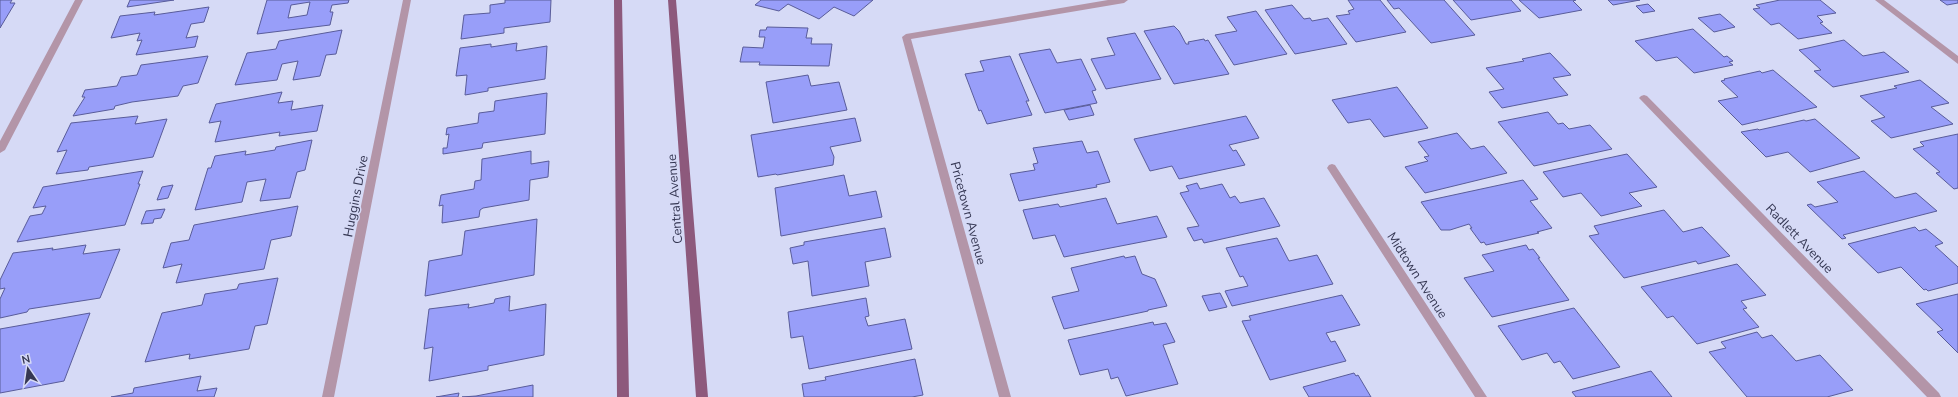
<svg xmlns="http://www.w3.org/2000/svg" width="1958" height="397" font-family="'Nunito Sans',sans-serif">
<rect width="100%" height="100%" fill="#d6daf6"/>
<path fill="#989ef9" stroke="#595c9a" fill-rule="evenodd" d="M0,0H12L10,3H15L0,28Z
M130,0H174L127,7Z
M267,0H349L348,3L332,5L330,12H333L330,25L257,34ZM310,2L307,15L288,18L291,5Z
M505,0H551L550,22L504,28V33L461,39L464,15L490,13V5L505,3Z
M761,0H873L854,16L834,7L819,19L788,4L779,11L755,5Z
M1348,0H1380L1406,32L1356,42L1336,16L1350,14L1348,11L1354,9Z
M1387,0H1444L1475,35L1431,43L1399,8L1394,9Z
M1453,0H1511L1521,11L1471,20Z
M1519,0H1576L1573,1L1582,10L1539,18Z
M1608,0H1640L1613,5Z
M1780,0H1820L1836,13L1817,16L1823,22L1820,23L1832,33L1798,39L1779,23L1771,25L1753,9L1760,8L1756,5Z
M1940,0H1958V3L1947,5Z
M1648,4L1655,11L1643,13L1636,6Z
M1292,5L1304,19L1310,18L1312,21L1328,18L1347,44L1295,54L1265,10Z
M209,7L204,22L191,24L186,38L198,36L195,47L136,55L142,40L137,41L140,33L111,38L120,16L155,12L154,15Z
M1256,11L1287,54L1234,65L1215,35L1237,31L1227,17Z
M1720,14L1735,27L1714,32L1698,18Z
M1174,26L1179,31L1186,44H1189L1188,42L1204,39L1205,41L1208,40L1229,74L1174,84L1144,31Z
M767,27L808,28L806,38H812L811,44H832L829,66L759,65L760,62H740L743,47L763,48L765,37H759L760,30H766Z
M1693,29L1724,57L1727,56L1733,61L1729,62L1733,65L1694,73L1677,57L1656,61L1635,41Z
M342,30L336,54L326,55L320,76L293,80L298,61L282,64L277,80L235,85L247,53L276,49L279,41Z
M1135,33L1161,79L1106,89L1091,59L1115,55L1107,38Z
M1844,40L1863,56L1884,52L1909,72L1833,87L1814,71L1821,70L1799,50Z
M517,43L516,51L547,46L545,79L488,88V91L465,95L467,75L456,76L460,48L491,44V47Z
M1050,49L1057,63L1081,59L1096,90L1092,91L1097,103L1045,113L1019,54Z
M1550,53L1571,75L1553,78L1568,95L1502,108L1489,92L1504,89L1486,68L1524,61L1522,59Z
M208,56L198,83L183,86L178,96L132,102L115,106L114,109L73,116L85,97H82L85,90L117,86L121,77L137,75L141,65Z
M1010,56L1029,101H1026L1032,115L987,124L981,110L979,111L965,74L984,71L980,61Z
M1773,70L1817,107L1742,125L1718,101L1738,97L1721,81L1725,80L1724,79L1760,71L1762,73Z
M808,75L811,86L839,82L847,110L773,123L766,82Z
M1920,80L1949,103L1931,107L1953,124L1891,138L1871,121L1885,117L1860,96L1897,88L1894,86Z
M1397,87L1428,128L1384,137L1370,119L1348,123L1332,100Z
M282,92L278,103L293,101L291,110L323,105L317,131L279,136L280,132L215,142L221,121L209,123L216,104Z
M547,93L545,134L483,143L482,148L443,154V148H447L449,134L446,135L447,128L478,123L479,113L494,111L495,101Z
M1090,105L1094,115L1069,120L1064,110Z
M1548,112L1558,124L1563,123L1569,129L1590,125L1612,149L1534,166L1498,122Z
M138,116L135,124L167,119L153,157L89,167L88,170L56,174L67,150L57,152L71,123Z
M1246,116L1259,138L1229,145L1233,151L1236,150L1245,165L1179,179L1172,166L1150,171L1134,139Z
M855,118L861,141L830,147L834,157L833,165L777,175L776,174L758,177L751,135Z
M1815,119L1860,158L1810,172L1788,152L1766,157L1741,132L1758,129L1759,130L1804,120L1806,121Z
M1457,133L1471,149L1484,146L1507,173L1425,193L1405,167L1428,161L1424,157L1429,156L1418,142Z
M1958,134V188L1954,189L1936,173L1940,172L1913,149L1924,146L1920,142Z
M312,140L305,170L297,172L290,198L260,201L266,179L247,182L242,202L195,210L208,168H211L215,156L246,151L245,155L275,150L276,147Z
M1082,141L1087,153L1098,151L1110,182L1096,185L1097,187L1019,201L1010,174L1035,170L1033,164L1038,163L1033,148Z
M531,151V164L549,161L548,177L530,180L529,200L483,208L480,210L479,217L442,223L443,205L439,206L441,195L474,189L475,181L481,180L482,159Z
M1627,154L1657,187L1629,193L1642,206L1601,216L1581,193L1563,197L1543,172Z
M143,171L138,184H140L125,225L17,242L30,216L42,214L46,206L33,208L43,187Z
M1864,171L1895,198L1916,193L1937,211L1843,235L1846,238L1842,239L1807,205L1811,204L1815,207L1838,202L1817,182Z
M844,175L849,196L876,191L882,217L781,236L775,188Z
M1523,180L1538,199L1530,201L1552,228L1537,232L1539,233L1486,245L1484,242L1481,243L1470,228H1472L1469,224L1450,230H1441L1421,202Z
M1197,183L1200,189L1222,184L1230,198L1235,196L1240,203L1264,198L1280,226L1204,243L1202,239L1194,241L1187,228L1199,226L1180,193L1189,191L1186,186Z
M173,185L168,198L157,200L162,187Z
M1106,198L1117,224L1157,216L1167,237L1064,257L1055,235L1033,239L1023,210L1058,204L1060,207Z
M298,206L291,236L271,240L264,269L176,283L182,264L163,268L171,243L189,240L194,225Z
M165,209L161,218L154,219L153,223L141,224L146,211Z
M1664,210L1683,232L1702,227L1730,256L1698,264L1696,261L1624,278L1589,236L1599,234L1594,226Z
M537,219L534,275L425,296L429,261L462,255L465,231Z
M1915,227L1919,231L1926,229L1943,243L1935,246L1958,267V283L1928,291L1926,289L1924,290L1901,267L1878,273L1848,244Z
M885,228L891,257L865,262L869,286L812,296L808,261L793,264L790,248L804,245V242Z
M1277,238L1289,261L1317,255L1333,284L1232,306L1225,291L1248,286L1243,276L1240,277L1226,248Z
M86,245L83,254L120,249L100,298L29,309L27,312L0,318V299L5,288L0,289V280L13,253L53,248L52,250Z
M1526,245L1529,250L1533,249L1540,258H1538L1569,300L1492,317L1464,278L1494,271L1482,255Z
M1124,256L1125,258L1135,256L1142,274L1155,279L1167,306L1148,310V311L1064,329L1052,297L1079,291L1071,268Z
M1737,264L1766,295L1741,301L1747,308L1743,309L1759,327L1697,344L1673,316L1667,318L1641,287Z
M278,278L267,324L255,326L249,349L189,359L190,354L145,362L162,313L202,305L205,294L237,289L239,284Z
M1220,293L1227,307L1209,311L1202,296Z
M1958,294V353L1937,332L1943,330L1916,304Z
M1342,295L1360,325L1326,333L1331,342L1335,341L1346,361L1270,380L1242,321L1251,320L1249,316Z
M510,296L509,311L546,304L544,355L488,366V370L429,381L433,347L424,349L429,309L469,304L468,308L494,303L495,299Z
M866,298L869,316L865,317L868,326L905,319L912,349L809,369L803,336L791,338L788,312Z
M1574,308L1620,367L1573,379L1560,361L1554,363L1547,353L1522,360L1498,326Z
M90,313L64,381L0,393V329Z
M1153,322L1154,325L1166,323L1175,342L1163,345L1178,384L1126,396L1118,377L1111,379L1108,369L1080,375L1068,340Z
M1757,332L1762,338L1772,335L1796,361L1820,355L1853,390L1827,397H1747L1709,352L1726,348L1721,342Z
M915,359L923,395L912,397H804L802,384L826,380L825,377Z
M1651,371L1672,397H1576L1572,392Z
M1354,373L1356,376L1358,375L1371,397H1309L1303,387Z
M201,376L197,391L217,388L214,397H111L133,393L134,388Z
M533,385V397H462L476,396Z
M459,393L458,397H436Z"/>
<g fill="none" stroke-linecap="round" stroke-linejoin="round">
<path fill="#b395a8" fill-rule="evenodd" d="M75,0H83L5,150L0,153V141Z
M403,0H411L334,397H322Z
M1108,0H1128L1124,3L911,39L1011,397H999L902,37L906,34Z
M1875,0H1884L1958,56V64Z
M1644,95L1647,96L1939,393L1941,397H1927L1641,100L1639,98L1641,96Z
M1332,164L1335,165L1487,397H1475L1329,171L1327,168L1329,165Z"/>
<path fill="#8d597c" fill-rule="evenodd" d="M614,0H622L629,397H617Z
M668,0H676L708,397H696Z"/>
</g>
<g text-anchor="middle" stroke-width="3" stroke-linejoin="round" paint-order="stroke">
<g font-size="13" fill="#363854" stroke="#d6daf6">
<text transform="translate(355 196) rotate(-79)" y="5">Huggins Drive</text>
<text transform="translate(674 199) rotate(-94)" y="5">Central Avenue</text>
<text transform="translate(969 213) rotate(75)" y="5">Pricetown Avenue</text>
<text transform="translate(1800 238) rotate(46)" y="5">Radlett Avenue</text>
<text transform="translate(1418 275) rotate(57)" y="5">Midtown Avenue</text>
</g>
</g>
<g transform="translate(28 369) rotate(347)" stroke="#d6daf6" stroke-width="3" paint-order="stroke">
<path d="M0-3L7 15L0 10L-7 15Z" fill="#363854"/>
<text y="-6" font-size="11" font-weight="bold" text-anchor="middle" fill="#363854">N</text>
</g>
</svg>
